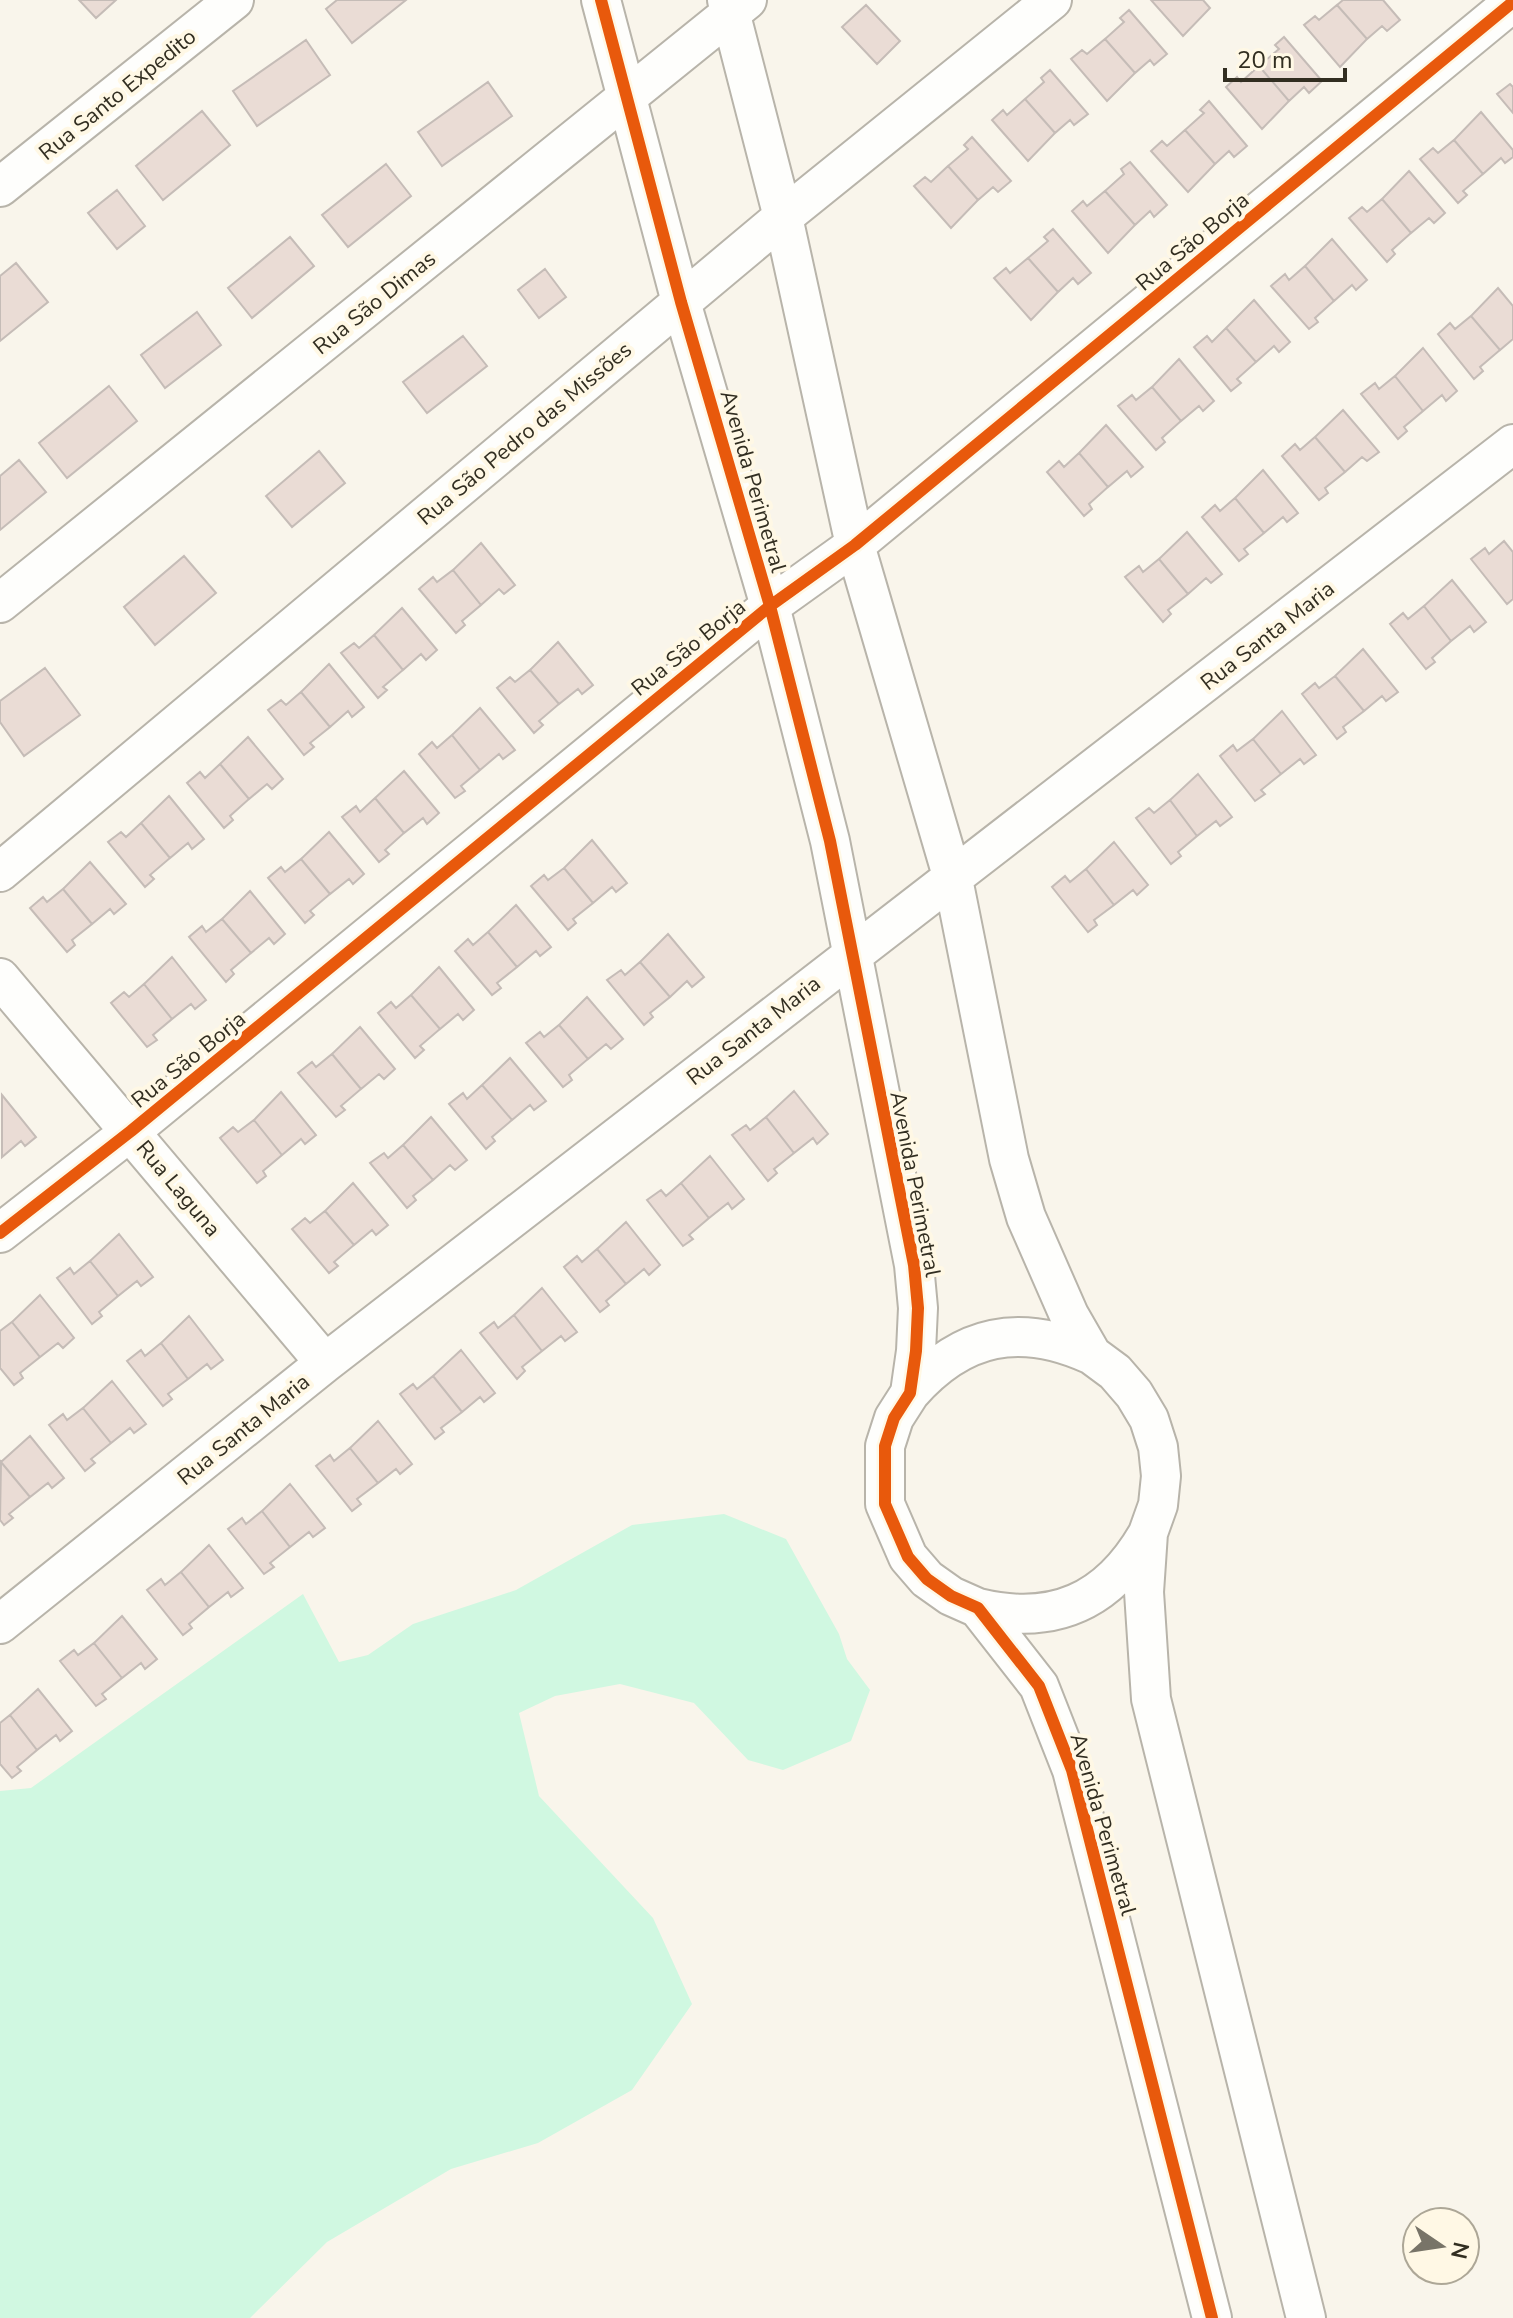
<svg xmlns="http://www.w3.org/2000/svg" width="1513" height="2318" font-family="'Nunito Sans',sans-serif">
<rect width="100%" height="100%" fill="#f9f5eb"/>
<path fill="#d0f8e1" d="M724,1514L786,1539L839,1634L847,1659L870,1690L851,1741L783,1770L748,1760L694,1703L620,1684L555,1696L519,1713L539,1796L653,1918L692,2004L632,2090L538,2143L451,2169L327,2242L250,2318H0V1791L31,1788L303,1594L339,1662L368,1655L413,1624L516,1590L632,1525Z"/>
<path fill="#eadcd5" stroke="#c5bcb7" stroke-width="2" d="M79,0H116L96,18Z
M337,0H406L352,43L326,9Z
M1151,0H1203L1210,8L1183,36Z
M1343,0H1383L1400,20L1387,31L1382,26L1367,39L1337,5Z
M866,5L900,41L877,64L842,27Z
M1337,5L1367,39L1340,67L1304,25L1315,16L1319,20Z
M1129,10L1167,54L1154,65L1150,60L1135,73L1105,39L1124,22L1120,18Z
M1284,37L1322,81L1309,93L1304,87L1289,101L1259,66L1279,49L1275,45Z
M1105,39L1135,73L1107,101L1071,59L1082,50L1087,54Z
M306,40L330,75L257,126L233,91Z
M1259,66L1289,101L1262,129L1226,87L1237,77L1241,82Z
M1050,70L1088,114L1074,125L1070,120L1055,133L1025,99L1044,82L1041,78Z
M488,82L512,116L442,166L418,132Z
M1510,84L1513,87V113L1497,94Z
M1025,99L1055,133L1028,161L992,120L1003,110L1007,115Z
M1209,101L1247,146L1234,157L1229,151L1215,164L1185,130L1204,113L1200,110Z
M202,111L230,145L163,200L136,166Z
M1481,112L1513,150V157L1505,163L1501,158L1483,174L1454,140Z
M1185,130L1215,164L1188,192L1151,151L1162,141L1167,146Z
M972,137L1011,181L998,192L993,187L978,200L948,166L968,149L964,145Z
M1454,140L1483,174L1463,191L1467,195L1458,203L1420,159L1433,148L1438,153Z
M1130,162L1167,205L1154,217L1150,211L1135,225L1105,191L1124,174L1121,169Z
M386,164L411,196L348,247L322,215Z
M948,166L978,200L951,228L914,186L925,177L931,182Z
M1409,171L1445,213L1434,223L1429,218L1411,233L1382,199Z
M117,190L145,226L117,249L88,213Z
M1105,191L1135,225L1108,253L1072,211L1083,201L1087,206Z
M1382,199L1411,233L1392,250L1395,254L1387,262L1349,218L1362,207L1367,212Z
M1053,229L1091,273L1078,284L1073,278L1058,292L1028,258L1048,241L1044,237Z
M290,237L314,266L252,318L228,288Z
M1332,239L1367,280L1356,290L1352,285L1334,301L1305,266Z
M1028,258L1058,292L1031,320L994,278L1006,268L1010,273Z
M16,263L48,302L0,341V276Z
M1305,266L1334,301L1315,318L1318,322L1309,329L1271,286L1285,274L1289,280Z
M545,269L566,297L539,318L518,290Z
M1498,288L1513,306V339L1500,350L1471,316Z
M1254,300L1290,342L1279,352L1274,346L1256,362L1226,328Z
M197,312L221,345L165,388L141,355Z
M1471,316L1500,350L1480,367L1483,371L1474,379L1438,334L1450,323L1455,329Z
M1226,328L1256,362L1237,379L1241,383L1231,391L1194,347L1207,336L1212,342Z
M463,336L487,366L427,413L403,382Z
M1423,348L1457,391L1446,401L1442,395L1423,411L1395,376Z
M1179,359L1214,401L1203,411L1199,406L1181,421L1152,387Z
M1395,376L1423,411L1404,427L1407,431L1398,439L1361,394L1375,383L1379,389Z
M109,386L137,421L67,478L39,443Z
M1152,387L1181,421L1162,438L1165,442L1156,450L1118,406L1132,395L1136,400Z
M1343,410L1379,452L1367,461L1362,457L1345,472L1315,437Z
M1106,425L1143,467L1131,477L1127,471L1108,487L1079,453Z
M1315,437L1345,472L1325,488L1328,493L1319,500L1282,456L1295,444L1300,450Z
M319,451L345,483L292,527L266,496Z
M1079,453L1108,487L1089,504L1092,509L1084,516L1047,472L1059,461L1064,467Z
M19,460L46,492L0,530V476Z
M1263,470L1298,513L1287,522L1283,517L1264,533L1235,498Z
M1235,498L1264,533L1244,549L1248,554L1239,561L1202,517L1215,505L1220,511Z
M1187,532L1222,574L1211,583L1206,578L1188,594L1159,559Z
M1504,541L1513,552V599L1507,604L1471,559L1485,548L1489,554Z
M481,543L515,585L504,594L499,589L481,605L453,570Z
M184,556L216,593L155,645L124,607Z
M1159,559L1188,594L1168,610L1171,614L1163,622L1125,577L1139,566L1143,572Z
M453,570L481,605L462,621L465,625L456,633L419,589L433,577L437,582Z
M1452,580L1486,622L1474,632L1470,626L1451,641L1424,606Z
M1424,606L1451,641L1432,658L1435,662L1426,669L1390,624L1403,613L1408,619Z
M402,608L437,650L426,660L421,654L403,670L374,635Z
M374,635L403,670L383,687L387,690L378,698L341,653L354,643L359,648Z
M558,642L593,685L582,694L578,689L559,704L530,670Z
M1363,649L1398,692L1386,701L1382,696L1364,711L1335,676Z
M329,664L364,707L352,717L348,711L330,727L301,692Z
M45,668L80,715L24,756L0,722V701Z
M530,670L559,704L539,721L543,725L534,733L497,688L510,677L515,682Z
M1335,676L1364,711L1343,727L1346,732L1337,739L1302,694L1315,683L1319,688Z
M301,692L330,727L310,743L314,747L304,755L268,710L281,700L286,705Z
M480,708L515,750L503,759L499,754L480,770L452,735Z
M1282,711L1316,755L1304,764L1300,759L1281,774L1253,739Z
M452,735L480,770L461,786L465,791L455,798L419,754L432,742L437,748Z
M248,737L283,779L272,789L267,784L249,799L220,764Z
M1253,739L1281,774L1261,790L1265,794L1255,801L1220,756L1233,745L1237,751Z
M220,764L249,799L230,816L233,820L224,828L187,783L200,772L205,778Z
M404,771L439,813L427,824L423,818L404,833L375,798Z
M1198,774L1232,817L1220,826L1216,821L1197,836L1170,800Z
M169,796L204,839L192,849L188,843L170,858L141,823Z
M375,798L404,833L385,850L389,854L379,862L342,817L356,806L360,812Z
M1170,800L1197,836L1178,852L1181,856L1171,864L1136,818L1149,808L1154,813Z
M141,823L170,858L150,875L154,879L145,887L108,842L121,832L126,837Z
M329,832L364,874L353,884L349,879L330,894L301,859Z
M592,840L627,883L616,892L612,887L593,903L564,868Z
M1114,842L1148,885L1137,895L1133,890L1114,905L1086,869Z
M301,859L330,894L310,911L314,915L305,923L268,878L281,867L285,872Z
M90,862L126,904L114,914L110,909L92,924L63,889Z
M564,868L593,903L573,919L576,923L568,930L531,886L544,875L548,880Z
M1086,869L1114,905L1094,920L1097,925L1088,932L1052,887L1065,876L1070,882Z
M63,889L92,924L72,940L75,945L67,952L30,908L43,897L47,902Z
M250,891L285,934L274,944L269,938L251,953L222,919Z
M516,905L551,947L540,956L536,951L517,967L488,932Z
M222,919L251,953L231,970L234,974L226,982L189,937L202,926L206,932Z
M488,932L517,967L497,983L501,988L492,995L455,951L468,939L473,945Z
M668,934L704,977L692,987L687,981L670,997L640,962Z
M172,957L206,1000L195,1009L191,1004L172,1019L144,984Z
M640,962L670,997L650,1013L653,1017L644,1025L607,980L621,970L625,975Z
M439,967L474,1010L463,1020L458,1014L440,1029L411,995Z
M144,984L172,1019L153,1035L157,1040L147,1047L111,1003L124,992L129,997Z
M411,995L440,1029L420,1046L424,1050L415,1058L378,1013L391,1002L396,1008Z
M587,997L623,1039L611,1049L606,1044L588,1059L559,1025Z
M559,1025L588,1059L569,1075L572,1080L563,1087L526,1043L540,1032L544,1037Z
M360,1027L395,1069L384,1079L379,1074L361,1089L332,1054Z
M332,1054L361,1089L341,1106L345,1110L336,1117L298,1073L312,1062L316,1067Z
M510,1058L546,1101L534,1110L530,1105L512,1120L482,1085Z
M482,1085L512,1120L492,1137L495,1141L486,1149L449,1104L463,1093L467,1099Z
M794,1091L828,1134L817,1144L813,1138L794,1153L766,1117Z
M281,1092L316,1135L305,1144L301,1139L282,1155L254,1120Z
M2,1095L36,1137L25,1146L21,1141L2,1157Z
M431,1117L467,1160L455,1170L450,1165L433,1180L403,1145Z
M766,1117L794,1153L774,1169L777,1173L768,1181L732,1135L746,1125L750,1130Z
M254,1120L282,1155L263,1171L266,1176L257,1183L220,1138L233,1127L238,1132Z
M403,1145L433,1180L413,1196L416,1200L407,1208L370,1163L384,1153L388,1158Z
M710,1156L744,1199L732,1209L728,1203L709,1218L681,1183Z
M353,1183L388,1225L376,1235L372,1230L354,1245L325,1211Z
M681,1183L709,1218L689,1235L693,1239L683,1246L647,1200L661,1190L666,1196Z
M325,1211L354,1245L334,1262L338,1266L329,1273L292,1229L305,1218L310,1223Z
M626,1222L660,1265L649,1275L644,1269L626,1284L597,1249Z
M119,1234L153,1277L141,1286L137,1281L118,1296L90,1261Z
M597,1249L626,1284L606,1301L609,1305L600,1312L564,1267L577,1256L582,1262Z
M90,1261L118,1296L99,1312L102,1316L92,1324L57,1278L70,1268L74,1274Z
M542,1288L577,1332L565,1341L561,1336L542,1351L514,1315Z
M40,1295L74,1338L63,1348L58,1343L40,1357L12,1322Z
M514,1315L542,1351L522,1367L525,1371L517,1379L480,1333L494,1322L498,1328Z
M189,1316L223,1360L211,1369L207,1364L188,1379L161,1343Z
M12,1322L40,1357L20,1373L23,1378L14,1385L0,1368V1331Z
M161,1343L188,1379L168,1394L172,1399L163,1406L127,1361L141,1350L145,1356Z
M461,1350L495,1393L484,1402L480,1397L462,1412L433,1376Z
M433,1376L462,1412L441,1428L444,1432L435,1439L400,1394L413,1384L417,1389Z
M112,1381L146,1424L134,1433L130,1428L111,1443L83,1408Z
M83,1408L111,1443L91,1459L95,1463L85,1471L49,1425L63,1414L67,1420Z
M378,1421L412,1464L400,1474L396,1469L378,1483L350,1448Z
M30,1436L64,1478L52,1488L48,1483L30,1497L1,1462Z
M350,1448L378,1483L357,1499L361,1504L352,1511L316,1466L330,1455L334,1461Z
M1,1462L30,1497L9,1514L13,1518L4,1525L0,1520Z
M290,1484L325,1528L313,1537L309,1532L290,1547L262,1511Z
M262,1511L290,1547L270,1563L274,1567L264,1574L228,1529L242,1518L246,1524Z
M209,1545L243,1588L231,1597L228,1592L209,1607L181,1572Z
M181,1572L209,1607L189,1624L192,1628L183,1635L147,1590L161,1579L165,1585Z
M122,1616L157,1659L145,1669L141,1663L122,1678L94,1643Z
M94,1643L122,1678L102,1694L106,1699L96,1706L60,1661L74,1650L78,1655Z
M38,1689L72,1731L60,1741L56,1735L37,1750L10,1715Z
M10,1715L37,1750L17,1767L21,1771L12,1778L0,1764V1723Z"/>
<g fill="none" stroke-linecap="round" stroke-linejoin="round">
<g stroke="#b8b4aa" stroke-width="42">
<path id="minor" d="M601,0L681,302L770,606L830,841L914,1265L918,1308L916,1351L910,1393L894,1418L885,1446V1504L908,1557L927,1579L951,1596L978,1608L1039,1686L1072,1770L1212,2318
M727,0L783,217L855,545L953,879L1009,1159L1026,1217L1069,1315L1092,1355L1115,1372L1134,1394L1149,1419L1158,1447L1161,1476L1158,1505L1148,1533L1144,1592L1151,1699L1306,2318
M0,187L234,0
M0,603L747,0
M0,872L783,217L1052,0
M0,978L325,1363
M0,1233L131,1131L770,606L855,545L1513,2
M910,1393C962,1334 1020,1322 1092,1355
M978,1608C1053,1626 1108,1602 1147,1535
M0,1624L325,1363L1513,444"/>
</g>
<use href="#minor" stroke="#fefefc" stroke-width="38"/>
<g stroke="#fff8e5" stroke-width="17">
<path id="cycleway" d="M601,0L681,302L770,606L830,841L914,1265L918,1308L916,1351L910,1393L894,1418L885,1446V1504L908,1557L927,1579L951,1596L978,1608L1039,1686L1072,1770L1212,2318
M0,1233L131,1131L770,606L855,545L1513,2"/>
</g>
<use href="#cycleway" stroke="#e8590c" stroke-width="12"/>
</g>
<g text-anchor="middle" stroke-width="8" stroke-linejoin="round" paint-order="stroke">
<g font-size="22" fill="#322e21" stroke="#fff8e5">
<text transform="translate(117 94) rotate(-39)" y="8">Rua Santo Expedito</text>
<text transform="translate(1192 241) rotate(-40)" y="8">Rua São Borja</text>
<text transform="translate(374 302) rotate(-39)" y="8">Rua São Dimas</text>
<text transform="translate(524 433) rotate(-40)" y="8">Rua São Pedro das Missões</text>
<text transform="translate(754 481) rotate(74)" y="8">Avenida Perimetral</text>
<text transform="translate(1267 635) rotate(-38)" y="8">Rua Santa Maria</text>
<text transform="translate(688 647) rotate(-39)" y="8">Rua São Borja</text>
<text transform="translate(753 1030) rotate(-38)" y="8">Rua Santa Maria</text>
<text transform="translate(188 1059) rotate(-39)" y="8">Rua São Borja</text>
<text transform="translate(916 1184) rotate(79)" y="8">Avenida Perimetral</text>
<text transform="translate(179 1188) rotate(50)" y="8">Rua Laguna</text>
<text transform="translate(243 1429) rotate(-39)" y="8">Rua Santa Maria</text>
<text transform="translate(1104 1824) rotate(74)" y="8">Avenida Perimetral</text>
</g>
</g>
<g transform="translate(1441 2246) rotate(103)"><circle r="38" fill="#fff8e5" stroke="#ada797" stroke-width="2"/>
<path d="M0-6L14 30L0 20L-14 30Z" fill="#787468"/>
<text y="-12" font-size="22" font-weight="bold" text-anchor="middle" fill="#322e21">N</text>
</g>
<path d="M1225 68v12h120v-12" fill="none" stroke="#322e21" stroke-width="4"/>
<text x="1237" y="68" font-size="24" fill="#322e21" stroke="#fff8e5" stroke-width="6" paint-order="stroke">20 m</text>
</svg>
